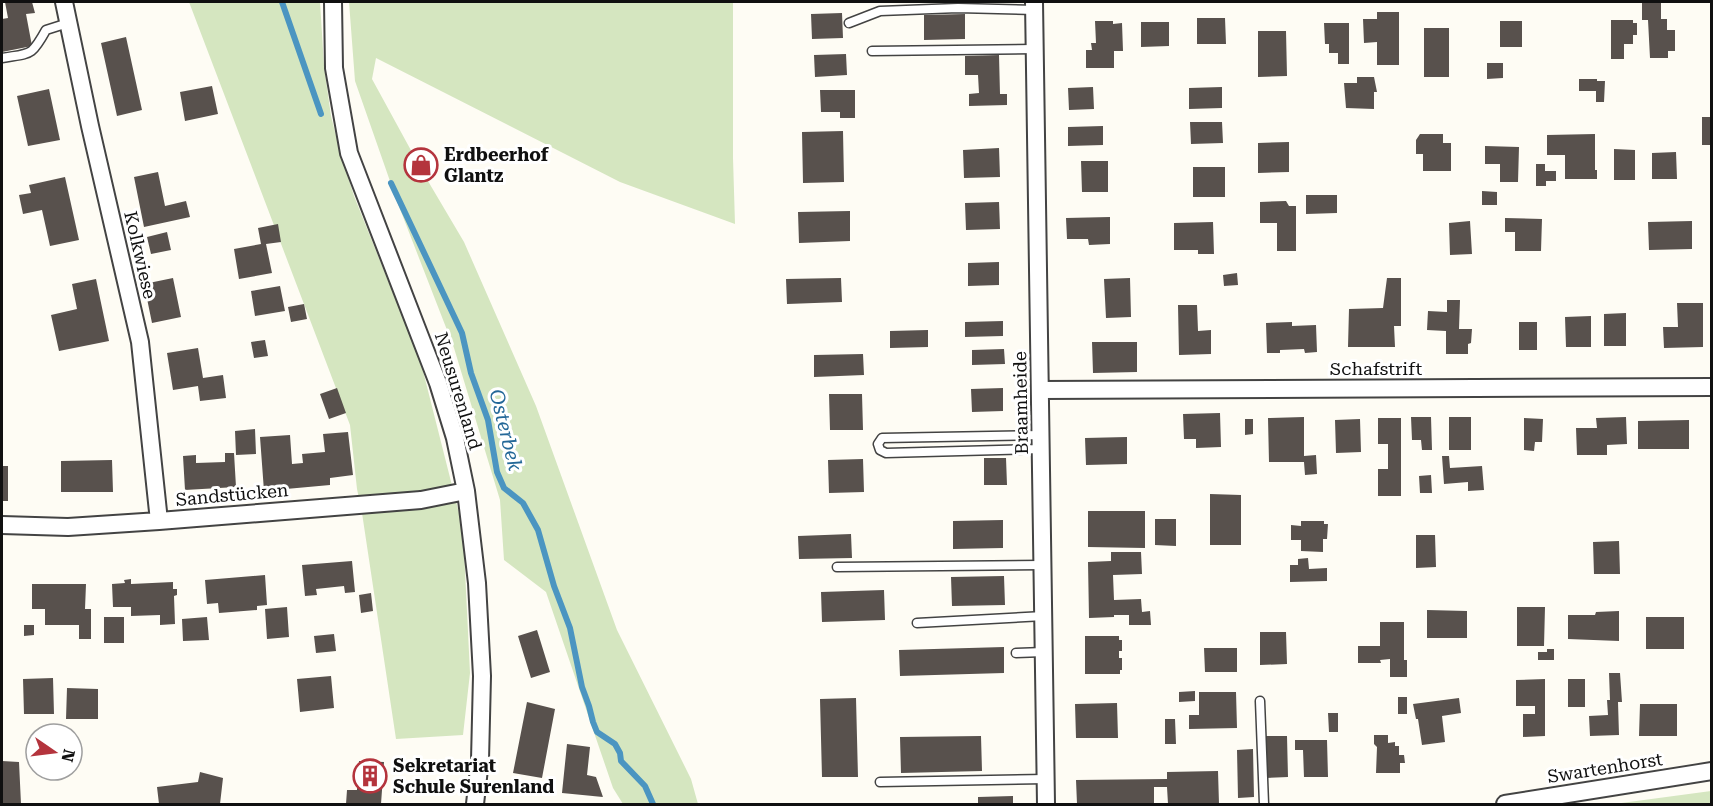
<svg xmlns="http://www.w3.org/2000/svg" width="1713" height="806" font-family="'Roboto Serif',serif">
<rect width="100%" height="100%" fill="#fefcf4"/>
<path fill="#d5e6c0" d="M189,2H320L324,66L331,116L339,148L354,196L421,363L463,529L470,673L463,735L396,739L362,513L357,489L350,425Z
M349,2H733V158L735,224L620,182L376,58L372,79L425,176L464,242L536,406L617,630L691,779L698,804H623L613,788L546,592L504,560L500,500L454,348L398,204L355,81Z
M1711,791V804H1614Z"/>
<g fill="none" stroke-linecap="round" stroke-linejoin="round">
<path stroke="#4b95c1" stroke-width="6" d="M282,2L321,114
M391,183L462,333L471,373L488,420L497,472L504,488L523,503L538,530L554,586L570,628L582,687L589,706L593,722L597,732L615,744L620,753L621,761L645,786L653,804"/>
</g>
<path fill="#58514d" d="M5,2H32L35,13L26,14L32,46L2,52V19L8,18Z
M1642,2H1661V19H1667V30H1675V51H1668V58H1650L1648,20H1642Z
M1377,12H1399V65H1377V42L1364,43L1363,19H1377Z
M842,13L843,38L812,39L811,14Z
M965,14V39L924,40V15Z
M1197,18H1225L1226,44H1197Z
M1611,20H1633V23H1637V35H1633V44H1624V59H1611Z
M1095,21H1113V24L1122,23L1123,51H1114V68H1086V50H1092L1091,43H1096Z
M1500,21H1522V47H1500Z
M1141,22H1169V46L1141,47Z
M1324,23H1349V64H1338V53H1329V44H1325Z
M1424,28H1449V77H1424Z
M1258,31H1286L1287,76L1258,77Z
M126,37L142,110L117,116L101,43Z
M846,54L847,75L815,77L814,55Z
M999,55L1000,94H1007V105L969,106V94L979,93L978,75H965V56Z
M1487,63H1503V78L1487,79Z
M1357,77H1374L1377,92H1374V109L1346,108L1344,83H1357Z
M1579,79H1597V81H1605L1604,102H1596V91H1579Z
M212,86L218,114L185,121L180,92Z
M1093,87L1094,109L1069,110L1068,88Z
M1222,87V108L1189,109V88Z
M49,89L60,140L28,146L17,96Z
M820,90H855V118H840V112H821Z
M1702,117H1712V145H1702Z
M1190,122H1222L1223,143L1191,144Z
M1103,126V145L1068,146V127Z
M843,131L844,182L803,183L802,132Z
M1420,134H1443V143H1451V171H1423V154H1416V140Z
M1595,134V170H1597V179H1565V155H1547V135Z
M1289,142V172L1258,173V143Z
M1485,146L1519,147L1518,182H1500V164H1485Z
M999,148L1000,177L964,178L963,150Z
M1614,149L1635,150V180H1614Z
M1676,152L1677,179H1652V153Z
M1081,161H1108V192H1082Z
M1536,164H1545V171H1556V181H1546V186H1536Z
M1193,167H1225V197H1193Z
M158,172L165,206L186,201L190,217L144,227L134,177Z
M65,177L79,240L50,246L42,210L23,214L19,195L31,193L29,185Z
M1482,191L1497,192V205H1482Z
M1306,195H1337V213L1306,214Z
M1286,201L1289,206H1296V251H1277V223H1260V202Z
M999,202L1000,229L966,230L965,203Z
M850,211V241L799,243L798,212Z
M1110,217V244L1089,245L1088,239H1067L1066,218Z
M1505,218L1542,219L1541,251H1515V232H1505Z
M1470,221L1472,254L1450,255L1449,223Z
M1692,221V249L1649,250L1648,222Z
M1213,222L1214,254H1198V250H1174V223Z
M278,224L281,242L266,244L272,273L239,279L234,249L261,244L258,228Z
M167,232L171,250L151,254L147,237Z
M999,262V285L968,286V263Z
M1237,273L1238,285L1224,286L1223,275Z
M173,278L181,317L152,323L144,284Z
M841,278L842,302L787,304L786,279Z
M1130,278L1131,317L1106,318L1104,279Z
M1387,278H1401V326H1394L1395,347H1348L1349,309L1383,308Z
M96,279L109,341L59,351L51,315L77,309L72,284Z
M280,286L285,311L255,316L251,291Z
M1447,300H1460L1459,329H1472L1471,343L1468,344V354H1446V331L1427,330L1428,311L1447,312Z
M1677,303H1703V347L1664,348L1663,327H1678Z
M304,304L307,319L291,322L288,307Z
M1178,305H1197L1198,331L1211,330V354L1179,355Z
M1626,313V346H1604V314Z
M1591,316V347H1566L1565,317Z
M1003,321V336L965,337V322Z
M1292,322V326L1316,325L1317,352L1305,353L1304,349L1280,350V353H1267L1266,323Z
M1519,322H1537V350H1519Z
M928,330V347L890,348V331Z
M265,340L268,356L254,358L251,342Z
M1092,342H1137V372L1093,373Z
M198,348L203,378L223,375L226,398L200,401L198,386L173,390L167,353Z
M1004,349L1005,364L972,365V350Z
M863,354L864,375L814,377V355Z
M337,388L346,413L329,419L320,394Z
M1003,388V411L972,412L971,389Z
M829,394H862L863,430H830Z
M1220,413L1221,447L1196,448V439H1184L1183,414Z
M1304,417V456L1316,455L1317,474L1305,475L1304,462H1269L1268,418Z
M1411,417H1431L1432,450H1422L1421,440H1412Z
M1449,417H1471V450H1449Z
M1626,417L1627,444L1607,445V455H1577L1576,428H1597L1596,418Z
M1378,418H1401V496H1378V469H1388V444H1378Z
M1524,418L1543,419L1542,442H1535L1534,451L1524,450Z
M1245,419H1253V434L1245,435Z
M1360,419L1361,452L1336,453L1335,420Z
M1689,420V449H1638V421Z
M255,429L256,454L236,455L235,431Z
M348,432L353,475L330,478V485L264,491L260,437L290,435L292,464L303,463L302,454L325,452L323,434Z
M1127,437V464L1086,465L1085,438Z
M225,453H234L236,487L185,490L183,456L196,455V463L225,462Z
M1442,456H1449L1450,468L1482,466L1484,490L1468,491V482L1444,484Z
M984,458H1006L1007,485H984Z
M863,459L864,492L829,493L828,460Z
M112,460L113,492H61V461Z
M2,466H8V501H2Z
M1431,475L1432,493H1420L1419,476Z
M1210,494L1241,495V545H1210Z
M1088,511H1145V548L1088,547Z
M1155,519H1176V546L1155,545Z
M1003,520V548L953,549V521Z
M1301,521H1324V524H1328L1327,539H1323V552L1301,551V540H1291V525L1301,526Z
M851,534L852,558L799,559L798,536Z
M1416,535H1435L1436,567L1416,568Z
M1619,541L1620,574H1594L1593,542Z
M1111,552H1141L1142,574L1113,575L1114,600L1141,599L1142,612L1150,611L1151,625H1129V615H1114V617L1089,618L1088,562L1111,561Z
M1308,558L1309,569L1327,568V581L1290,582V565H1298V559Z
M352,561L355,592L345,593L344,586L316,589L317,595L305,596L302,565Z
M265,575L267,605L257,606V610L219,613L218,603L207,604L205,580Z
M1004,576L1005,605L952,606L951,577Z
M131,579V584L173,582V589H177V595L174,596L175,624L160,625V615L131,616V607H113L112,584L125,583L124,580Z
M32,584H86L85,609H91V639H79V625H45V609H32Z
M884,590L885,620L822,622L821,592Z
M371,593L373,611L361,613L359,595Z
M287,607L289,637L267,639L265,609Z
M1517,607H1545L1544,646H1517Z
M1427,610L1467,611V638H1427Z
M1619,611V641L1568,639V615H1595L1596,612Z
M104,617H124V643H104Z
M207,617L209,640L183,641L182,619Z
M1646,617H1684V649H1646Z
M1380,622H1404V660H1407V677H1390V659L1380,660L1381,663H1358V646H1380Z
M24,625H34V635L24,636Z
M537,630L550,672L531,678L518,636Z
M1260,632H1286L1287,664L1260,665Z
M334,634L336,651L316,653L314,636Z
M1085,636H1119V640H1122V651H1119V658H1122V670H1120V674H1085Z
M1004,647V673L900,676L899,650Z
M1204,648H1237V672H1205Z
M1547,649H1554V660H1538V652H1547Z
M1609,673H1620L1622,702H1618L1619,735L1590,736L1589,716L1608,715L1607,700H1610Z
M331,676L334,708L300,712L297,679Z
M53,678L54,714H24L23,679Z
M1545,679V736L1523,737V714H1535V706H1516V680Z
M1568,679H1585V707H1568Z
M67,688L98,689V719H66Z
M1195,691V701L1179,702V692Z
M1199,692H1236L1237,728L1189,729V715H1199Z
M1398,697H1407V714H1398Z
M856,698L858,777H822L820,699Z
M1459,698L1461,713L1442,716L1445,742L1422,745L1418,719H1416L1413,704Z
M527,702L555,709L542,778L513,773Z
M1117,703L1118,738H1076L1075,704Z
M1640,704H1677V736H1639Z
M1328,713H1338V732H1329Z
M1165,719H1175L1176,744H1165Z
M1374,735H1388V743L1395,742V746H1399V755H1404L1405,763H1400V773H1376L1377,747L1374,744Z
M981,736L982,771L901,773L900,737Z
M1265,736H1287L1288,777L1264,778Z
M1295,740H1327L1328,777H1304L1303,750H1295Z
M567,744L590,747L587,775L596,777L603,797L562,793Z
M1253,749L1254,797L1238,798L1237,750Z
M2,761L19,762L21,804H2Z
M359,761L384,762L381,804H346L347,790H357Z
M1218,771L1219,804H1168L1167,787H1154V804H1077L1076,780L1167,779V772Z
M200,772L223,778L220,804H159L157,787L198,782Z
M1013,796V804H978V797Z"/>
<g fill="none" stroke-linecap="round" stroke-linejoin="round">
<g stroke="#434343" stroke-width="11">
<path id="lane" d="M849,23L880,11L958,8L1035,10
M872,51L1035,49
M2,58C31,53 31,57 46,30L68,23
M1041,449L886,453L880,450L878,444L882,438L1041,435
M837,567L1043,565
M917,623L1044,616
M1016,653L1044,652
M1260,701L1264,804
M880,782L1046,779"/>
</g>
<g stroke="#434343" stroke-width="20">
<path id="street" d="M64,2L90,126L140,342L159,521
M333,2L334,68L349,153L438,383L455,438L466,491L477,583L482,676L480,760L475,804
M1034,2L1046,804
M1040,390L1712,387
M2,525L68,527L159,521L421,500L466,491
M1505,804L1712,771"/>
</g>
<use href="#lane" stroke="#fff" stroke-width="8"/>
<use href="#street" stroke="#fff" stroke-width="16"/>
</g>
<defs>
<g id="shop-ring" transform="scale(1.725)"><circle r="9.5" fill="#fff" stroke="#b4343d" stroke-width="1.5"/><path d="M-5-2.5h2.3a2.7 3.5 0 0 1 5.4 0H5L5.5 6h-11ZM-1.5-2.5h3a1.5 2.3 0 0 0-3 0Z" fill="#b4343d"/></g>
<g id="building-ring" transform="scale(1.725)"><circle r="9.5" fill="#fff" stroke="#b4343d" stroke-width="1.5"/><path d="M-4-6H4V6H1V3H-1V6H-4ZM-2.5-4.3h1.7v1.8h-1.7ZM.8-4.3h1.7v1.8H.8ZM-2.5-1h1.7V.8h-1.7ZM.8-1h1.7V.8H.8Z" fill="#b4343d"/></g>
</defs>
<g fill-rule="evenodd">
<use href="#shop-ring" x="421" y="165"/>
<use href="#building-ring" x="370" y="776"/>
</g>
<g text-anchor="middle" stroke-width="6" stroke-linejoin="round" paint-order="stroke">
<g font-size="18" font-weight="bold" fill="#101010" stroke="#fff" text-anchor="start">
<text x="444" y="161">Erdbeerhof<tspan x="444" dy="21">Glantz</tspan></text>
<text x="393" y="772">Sekretariat<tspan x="393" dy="21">Schule Surenland</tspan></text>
</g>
<g font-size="18" fill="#101010" stroke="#fff">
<text transform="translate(140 255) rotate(77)" y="6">Kolkwiese</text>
<text x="1376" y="375">Schafstrift</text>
<text transform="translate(458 391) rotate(73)" y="6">Neusurenland</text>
<text transform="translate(1021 403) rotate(-91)" y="6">Braamheide</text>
<text transform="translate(232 495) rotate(-5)" y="6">Sandstücken</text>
<text transform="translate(1605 768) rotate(-9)" y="6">Swartenhorst</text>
</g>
<g font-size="20" font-style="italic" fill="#246898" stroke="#fff">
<text transform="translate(506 430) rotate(76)" y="7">Osterbek</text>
</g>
</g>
<rect width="1713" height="806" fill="none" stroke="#101010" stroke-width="6"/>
<g transform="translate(54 752) rotate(104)"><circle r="28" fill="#ffffff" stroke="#9f9f9f" stroke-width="1.5"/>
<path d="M0-4.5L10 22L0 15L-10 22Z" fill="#b4343d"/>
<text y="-9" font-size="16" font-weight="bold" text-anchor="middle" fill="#101010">N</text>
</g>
</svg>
